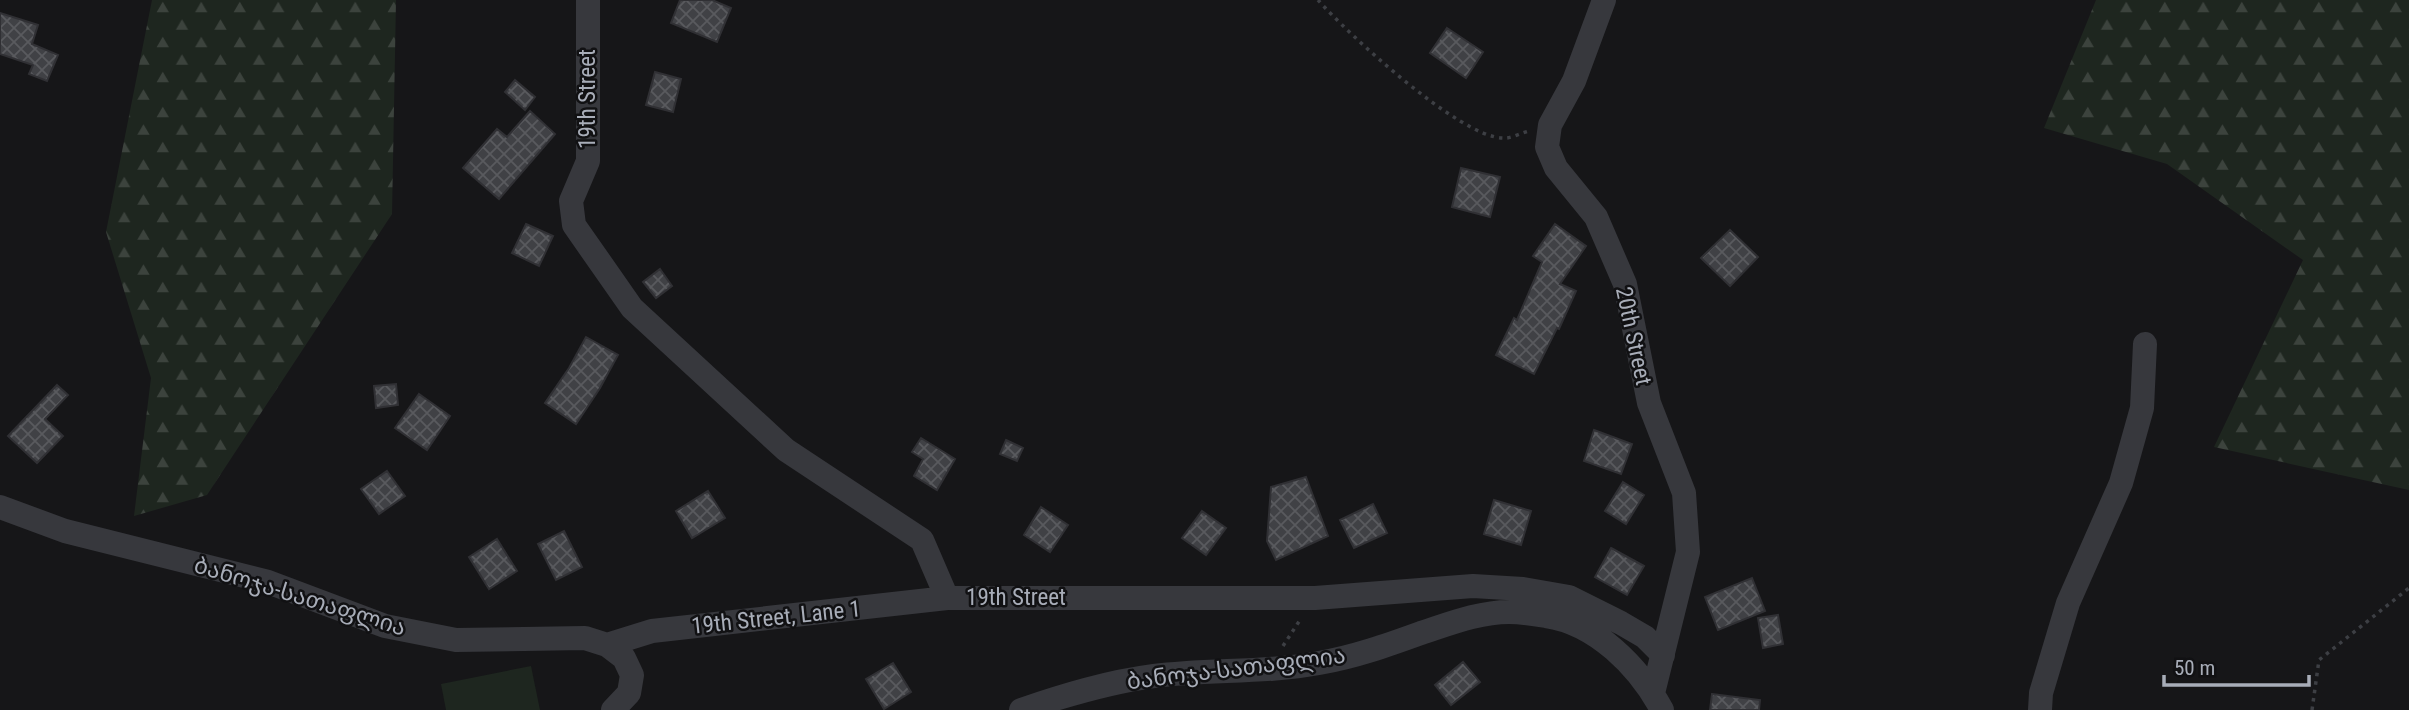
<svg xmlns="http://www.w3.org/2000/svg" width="2409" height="710" font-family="'Roboto Condensed','Noto Sans Georgian',sans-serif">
<defs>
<pattern id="forest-firs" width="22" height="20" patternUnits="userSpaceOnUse" patternTransform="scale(1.75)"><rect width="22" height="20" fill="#1e261f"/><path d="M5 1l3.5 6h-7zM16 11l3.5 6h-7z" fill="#3c433d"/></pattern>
<pattern id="building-cross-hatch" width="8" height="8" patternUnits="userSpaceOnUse" patternTransform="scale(1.75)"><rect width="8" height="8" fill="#404145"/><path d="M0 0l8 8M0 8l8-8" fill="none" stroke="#595a5e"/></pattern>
</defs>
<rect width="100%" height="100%" fill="#161618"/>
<path fill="#1e261f" d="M531,666L540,710H446L441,684Z"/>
<path fill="url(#forest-firs)" d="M152,0H396L392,214L207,495L134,516L151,378L106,232Z
M2096,0H2409V490L2214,447L2303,260L2167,164L2044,128Z"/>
<path fill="url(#building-cross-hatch)" stroke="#303034" stroke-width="2" d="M680,0H712L731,8L717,42L671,23Z
M0,13L38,25L32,44L58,55L47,81L29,74L33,65L0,54Z
M1447,28L1483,52L1466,78L1430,53Z
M655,72L681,79L673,112L646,105Z
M515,80L535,97L525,110L505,92Z
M530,111L555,134L499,199L463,168L497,129L507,137Z
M1461,168L1500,177L1490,217L1452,207Z
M526,224L553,236L539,266L512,253Z
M1555,224L1586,246L1560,284L1576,291L1559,329L1557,328L1534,374L1496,355L1514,318L1517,320L1542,262L1533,256Z
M1730,230L1758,257L1730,286L1701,258Z
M660,269L672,286L656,298L643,282Z
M586,337L618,355L600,388L576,424L545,403L569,368Z
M396,384L398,405L376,408L374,386Z
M57,385L68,395L45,419L63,436L37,463L8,436Z
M419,394L450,416L427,450L395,428Z
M1594,430L1632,444L1621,474L1584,461Z
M921,438L955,459L937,490L914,476L923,459L912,452Z
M1006,440L1023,448L1017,461L1000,454Z
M387,471L405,496L379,514L361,489Z
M1306,477L1328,536L1276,560L1267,541L1271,487Z
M1623,482L1644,495L1626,524L1605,511Z
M708,491L725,518L692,538L676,511Z
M1494,500L1531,511L1521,545L1484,534Z
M1373,504L1387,533L1354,548L1340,520Z
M1041,507L1068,525L1050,552L1024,535Z
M1202,511L1226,528L1206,555L1182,538Z
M564,531L582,567L556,580L538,544Z
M497,539L517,571L489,589L469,557Z
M1611,548L1644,566L1627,595L1595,577Z
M1752,578L1765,611L1718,630L1705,597Z
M1778,615L1783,644L1763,648L1758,618Z
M1463,662L1480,682L1451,705L1435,685Z
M893,663L911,692L884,709L866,679Z
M1712,694L1760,700L1759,710H1710Z"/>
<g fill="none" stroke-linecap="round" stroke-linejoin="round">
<path stroke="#3d3f44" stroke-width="3.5" stroke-dasharray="3.5 5" stroke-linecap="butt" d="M1318,0C1348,34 1459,137 1503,138C1510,139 1521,133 1529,131
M1283,646L1300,620
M2312,710L2319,660L2409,588"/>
<path stroke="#37383d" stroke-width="24" d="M588,0V161L571,201L574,225L632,308L786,450L922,540L947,598H1315L1473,586L1523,589L1569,597L1621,623L1645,637L1663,655
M1604,0L1574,81L1550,125L1547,147L1556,168L1596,217L1625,284L1649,403L1684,493L1688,552L1653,693
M0,507L65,531L268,582L385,626L456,640L585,638L607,645L624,658L632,675L629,693L613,710
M607,645L652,631L947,598
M1021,710C1065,695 1108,682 1154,676C1209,669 1265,673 1319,663C1354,657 1388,645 1421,633C1449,624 1479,612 1509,612C1521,612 1534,614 1546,616C1596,623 1639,667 1662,710
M2040,710L2041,693L2068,603L2121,483L2142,408L2145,344"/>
</g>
<g text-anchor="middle" stroke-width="5" stroke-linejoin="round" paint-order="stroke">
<g font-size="23" fill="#a8adb8" stroke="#111113">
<text transform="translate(587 99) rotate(-90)" y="8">19th Street</text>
<text transform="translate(1634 336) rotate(78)" y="8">20th Street</text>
<text transform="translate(300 596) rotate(17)" y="8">ბანოჯა-სათაფლია</text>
<text x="1016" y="605">19th Street</text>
<text transform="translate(776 617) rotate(-6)" y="8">19th Street, Lane 1</text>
<text transform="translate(1236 668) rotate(-7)" y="8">ბანოჯა-სათაფლია</text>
</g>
</g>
<path d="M2164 675v10h145v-10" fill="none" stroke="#a8adb8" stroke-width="3.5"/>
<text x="2174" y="675" font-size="21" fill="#a8adb8" stroke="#111113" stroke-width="5" paint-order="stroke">50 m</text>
</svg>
